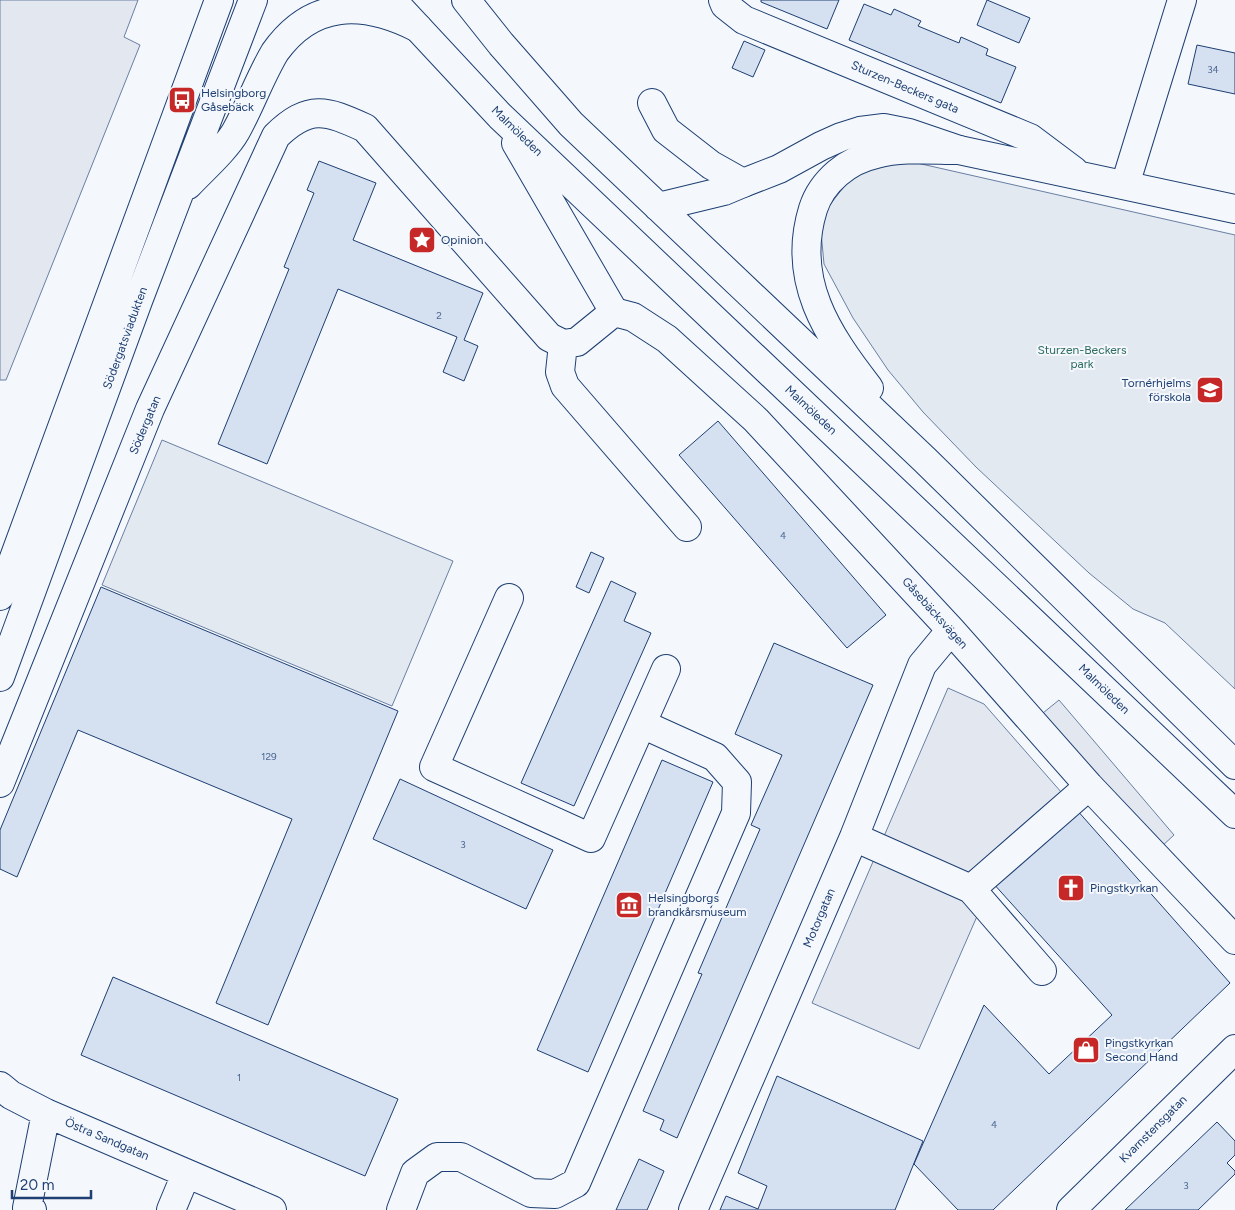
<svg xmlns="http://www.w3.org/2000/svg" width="1235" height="1210" font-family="Figtree,sans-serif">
<rect width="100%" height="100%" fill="#f4f7fb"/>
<path fill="#e3e9f0" stroke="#687fa3" d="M897,163H917L1235,235V689L1165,623L1133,609L1089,573L976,467L923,412L888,370L853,318L824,264L821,232L828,207L847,183L861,172L876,166Z
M162,440L453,561L392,706L102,585Z"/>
<path fill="#e3e8f0" stroke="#687fa3" d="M0,0H138L124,37L140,45L6,380H0Z
M948,688L984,704L1076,809L992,882L919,1049L812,1003Z
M1059,700L1174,835L1161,847L1043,713Z"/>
<path fill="#d5e0f0" stroke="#1d3f73" d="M761,0H839L827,29L761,2Z
M987,0L1030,18L1019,43L977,25Z
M864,4L891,15L894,9L921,21L918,26L959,43L961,37L988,49L986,55L1016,67L1001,103L849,40Z
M744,41L765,50L753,77L732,68Z
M1197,45L1235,53V94L1188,84Z
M319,161L376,183L353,240L483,293L464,340L478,346L464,381L443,372L457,337L338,289L267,464L218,444L289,269L284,267L314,193L307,190Z
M718,421L886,615L847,648L679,455Z
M591,552L604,558L589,593L576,587Z
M611,581L636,593L624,621L651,633L574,806L521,783Z
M101,587L398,711L268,1025L216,1003L292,819L78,730L17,877L0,869V830Z
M774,643L873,685L677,1138L660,1130L664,1120L643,1111L702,974L698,973L760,829L751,825L782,755L735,734Z
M662,760L713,782L588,1072L537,1050Z
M400,779L553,850L526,909L373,839Z
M1076,809L1230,983L993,1210H958L914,1164L984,1005L1049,1074L1112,1015L992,882Z
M113,977L398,1099L365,1176L81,1055Z
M777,1076L923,1141L895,1210H720L726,1196L758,1209L767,1186L738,1173Z
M1217,1122L1235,1141V1155L1227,1163L1235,1171V1174L1198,1210H1125Z
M639,1159L664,1171L647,1210H616Z"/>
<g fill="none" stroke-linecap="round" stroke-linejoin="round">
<g stroke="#1d3f73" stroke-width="30">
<path id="minor" d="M723,0L725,5L744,20L1030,138L1074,171
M652,103L666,130L711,165L743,183L779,169L821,146L841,137L860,131L884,128L909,133L959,150L1235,209
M1125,185L1182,0
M563,344L560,372L565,386L687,527
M509,598L434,767L591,838L666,669
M0,783L150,409L276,136C309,104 326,110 365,128L549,337L563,344L577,342L614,312L633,317L667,339L756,420L951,630L1089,786L1235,940
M854,837L971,889L1042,971
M971,889L1089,786
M0,1086L11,1095L46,1113L272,1210
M32,1210L27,1208L46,1113
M171,1210L186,1174
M401,1210L415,1173L437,1157H461L531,1193L555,1194L576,1183L736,813L737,782L715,757L642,724
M693,1210L854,837L922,665L951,630
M1071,1210L1235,1049"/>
</g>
<g stroke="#1d3f73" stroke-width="30">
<path id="major" d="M188,185C203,169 226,149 236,131C250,106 260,77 275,52C312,0 363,0 418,28
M0,596L219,0
M0,677L138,301L253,0"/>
</g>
<g stroke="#1d3f73" stroke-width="30">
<path id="highway" d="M392,0L500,116L1235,814
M466,0L501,44L571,124L925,460L1235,765
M516,143L614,312
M658,207L724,191L743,183
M869,388C827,334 791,280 813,209C822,181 848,160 876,154C902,147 932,150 959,150"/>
</g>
<use href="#minor" stroke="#f4f7fb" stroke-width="28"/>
<use href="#major" stroke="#f4f7fb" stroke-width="28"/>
<use href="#highway" stroke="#f4f7fb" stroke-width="28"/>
</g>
<defs>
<g id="bus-square" transform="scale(1.4375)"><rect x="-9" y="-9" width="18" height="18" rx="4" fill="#c62828" stroke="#f4f7fb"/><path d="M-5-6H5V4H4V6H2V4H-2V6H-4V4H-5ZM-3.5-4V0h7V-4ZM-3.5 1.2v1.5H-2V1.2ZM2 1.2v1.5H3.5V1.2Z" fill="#fff"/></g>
<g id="sight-square" transform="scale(1.4375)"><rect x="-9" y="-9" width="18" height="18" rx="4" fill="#c62828" stroke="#f4f7fb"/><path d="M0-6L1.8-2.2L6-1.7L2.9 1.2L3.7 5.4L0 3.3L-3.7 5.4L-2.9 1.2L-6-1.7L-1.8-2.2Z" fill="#fff"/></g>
<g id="school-square" transform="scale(1.4375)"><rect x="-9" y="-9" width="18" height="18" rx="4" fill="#c62828" stroke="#f4f7fb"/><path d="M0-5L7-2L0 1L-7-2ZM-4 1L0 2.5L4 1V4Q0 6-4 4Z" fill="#fff"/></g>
<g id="church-square" transform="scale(1.4375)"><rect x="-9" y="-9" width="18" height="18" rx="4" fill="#c62828" stroke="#f4f7fb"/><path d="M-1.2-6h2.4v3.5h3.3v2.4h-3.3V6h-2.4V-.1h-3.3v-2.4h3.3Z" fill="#fff"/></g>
<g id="museum-square" transform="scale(1.4375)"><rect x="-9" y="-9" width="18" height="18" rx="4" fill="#c62828" stroke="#f4f7fb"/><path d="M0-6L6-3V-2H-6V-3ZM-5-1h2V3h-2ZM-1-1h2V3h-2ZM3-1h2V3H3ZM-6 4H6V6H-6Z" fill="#fff"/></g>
<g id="shop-square" transform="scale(1.4375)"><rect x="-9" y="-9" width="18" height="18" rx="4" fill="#c62828" stroke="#f4f7fb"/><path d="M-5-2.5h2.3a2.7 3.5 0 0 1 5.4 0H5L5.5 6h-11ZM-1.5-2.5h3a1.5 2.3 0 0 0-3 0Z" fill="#fff"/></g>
</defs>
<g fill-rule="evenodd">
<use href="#bus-square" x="182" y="100"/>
<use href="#sight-square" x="422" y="240"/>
<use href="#school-square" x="1210" y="390"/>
<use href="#church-square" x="1071" y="888"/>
<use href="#museum-square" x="629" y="905"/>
<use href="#shop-square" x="1086" y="1050"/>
</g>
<g text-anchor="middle" stroke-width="4" stroke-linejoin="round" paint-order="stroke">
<g font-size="10" fill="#4b6792">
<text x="1213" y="73">34</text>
<text x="439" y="319">2</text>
<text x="783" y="539">4</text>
<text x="269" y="760">129</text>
<text x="463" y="848">3</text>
<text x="239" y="1081">1</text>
<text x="994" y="1128">4</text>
<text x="1186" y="1189">3</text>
</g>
<g font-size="12" fill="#1d3f73" stroke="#f4f7fb">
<text transform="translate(905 87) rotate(23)" y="4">Sturzen-Beckers gata</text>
<text transform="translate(517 131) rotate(44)" y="4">Malmöleden</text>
<text transform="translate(125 338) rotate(-70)" y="4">Södergatsviadukten</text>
<text transform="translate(811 410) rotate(43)" y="4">Malmöleden</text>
<text transform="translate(145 425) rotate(-67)" y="4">Södergatan</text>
<text transform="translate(935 613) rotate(48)" y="4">Gåsebäcksvägen</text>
<text transform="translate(1104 689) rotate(44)" y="4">Malmöleden</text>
<text transform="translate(819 918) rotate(-67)" y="4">Motorgatan</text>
<text transform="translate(1153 1129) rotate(-45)" y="4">Kvarnstensgatan</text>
<text transform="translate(107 1139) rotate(23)" y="4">Östra Sandgatan</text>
</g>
<g font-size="12" fill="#1d3f73" stroke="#f4f7fb" text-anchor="start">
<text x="201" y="97">Helsingborg<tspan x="201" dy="14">Gåsebäck</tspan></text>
<text x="441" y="244">Opinion</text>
<text x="1191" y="387" text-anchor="end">Tornérhjelms<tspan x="1191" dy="14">förskola</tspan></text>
<text x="1090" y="892">Pingstkyrkan</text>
<text x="648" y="902">Helsingborgs<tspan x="648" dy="14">brandkårsmuseum</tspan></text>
<text x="1105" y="1047">Pingstkyrkan<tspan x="1105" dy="14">Second Hand</tspan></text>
</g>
<g font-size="12" fill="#2c6c60" stroke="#f4f7fb">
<text x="1082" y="354">Sturzen-Beckers<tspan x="1082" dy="14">park</tspan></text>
</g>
</g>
<path d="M12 1190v8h79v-8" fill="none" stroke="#1d3f73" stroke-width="2.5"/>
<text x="20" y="1190" font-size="15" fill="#1d3f73" stroke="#f4f7fb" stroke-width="4" paint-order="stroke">20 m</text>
</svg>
